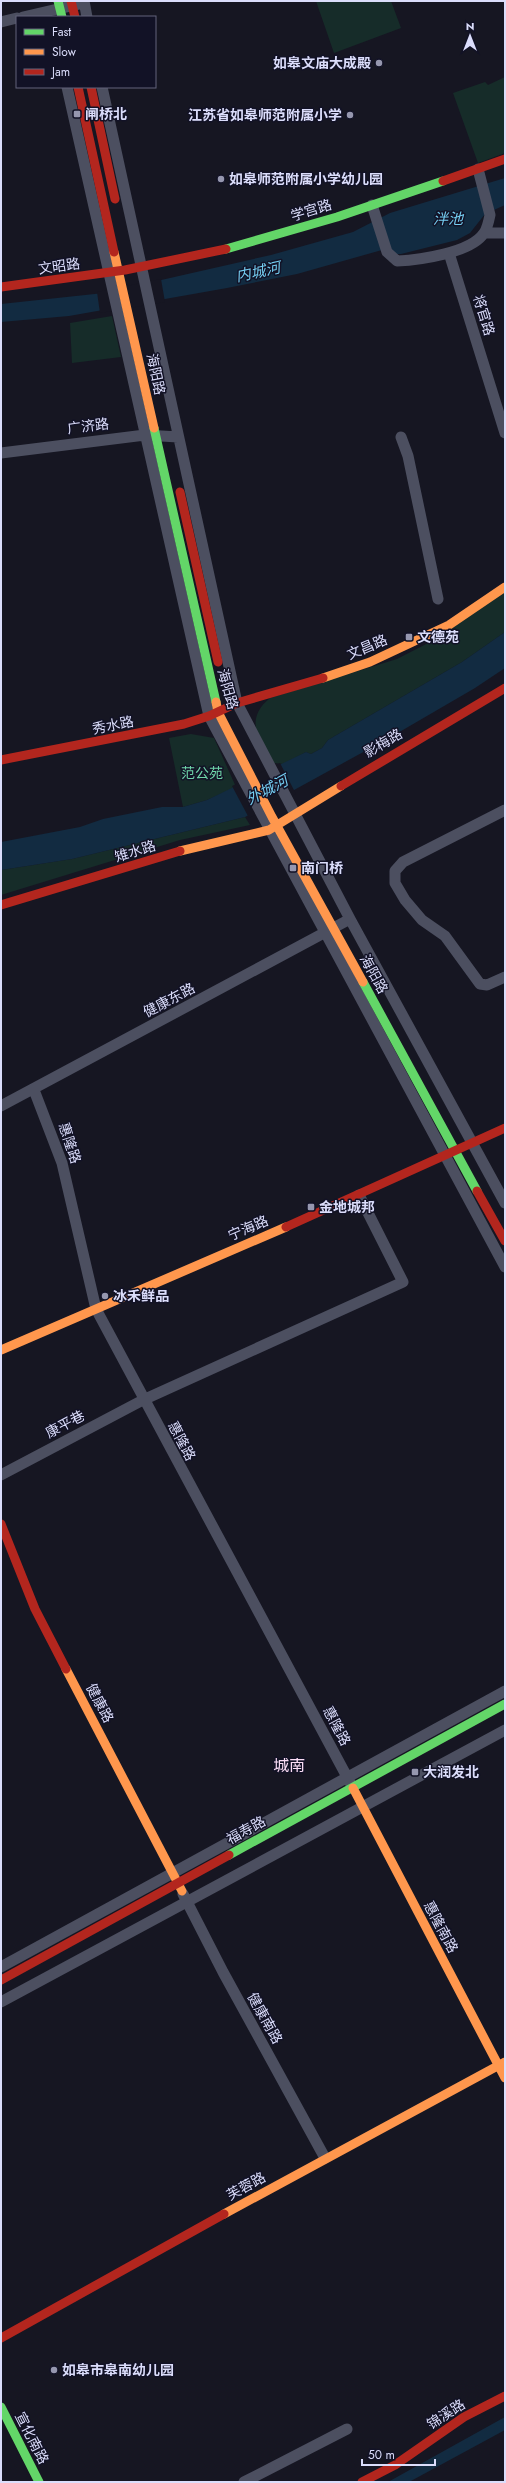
<svg xmlns="http://www.w3.org/2000/svg" width="506" height="2483" font-family="Jost,'Noto Sans SC',sans-serif">
<rect width="100%" height="100%" fill="#161622"/>
<path fill="#162c29" d="M316,1H391L401,28L334,53Z
M505,77V153L478,163L453,93L485,82L488,85Z
M112,316L121,357L72,363L70,323Z
M505,592V632L462,662L328,740L322,748L311,754L306,752L283,764L274,763C258,741 244,719 270,698L397,659L434,640Z
M191,734L214,738L236,787L207,800L183,807L169,738Z
M245,817L250,825L180,840L1,895V870L72,859Z"/>
<path fill="#122b41" d="M505,178V205L485,214L470,233L457,240L401,254H393L389,248L297,274L227,288L69,316L1,322V304L104,293L271,255L353,232L390,213Z
M505,632V668L475,688L396,734L245,817L72,859L1,870V842L80,827L103,819L162,807H183L207,800L306,752L311,754L322,748L328,740L462,662Z
M505,2417V2430L409,2482H388Z"/>
<path fill="#161622" d="M161,279L165,302L100,313L97,292Z
M280,763L296,794L249,818L232,786Z"/>
<g fill="none" stroke-linecap="round" stroke-linejoin="round">
<path stroke="#4c4f60" stroke-width="11" d="M84,1L87,17
M23,17L84,3
M1,22L17,18
M67,87L209,716L505,1267
M102,87L237,703L350,919L505,1203
M372,205L387,252L397,261C419,260 471,253 484,233C487,229 489,220 490,215L478,169
M484,233H505
M449,253L505,433
M401,437L408,456L438,599
M1,453L145,435L178,437
M505,810L403,862L395,871V883L405,900L422,920L445,936L480,984L487,985L505,977
M34,1090L62,1163L96,1309L353,1788
M1,1106L350,919
M1,1475L143,1400L403,1282L359,1195
M183,1894L223,1972L325,2158
M1,1967L505,1691
M1,2002L505,1730
M244,2482L347,2429"/>
<path stroke="#63d668" stroke-width="9" d="M58,1L62,17
M226,249L337,217L443,181
M154,428L216,702
M363,982L477,1191
M229,1855L505,1704
M1,2407L39,2482"/>
<path stroke="#ff974d" stroke-width="9" d="M114,252L154,428
M323,678L370,662L449,625L505,587
M216,702L218,712L272,817L363,982
M180,851L269,830L341,786
M1,1350L286,1227
M66,1669L182,1891
M353,1788L505,2078
M224,2214L505,2062"/>
<path stroke="#b3261e" stroke-width="9" d="M71,1L75,17
M78,87L114,252
M91,87L115,199
M443,181L505,159
M1,287L125,270L226,249
M180,492L218,662
M1,760L184,724L209,716L237,703L323,678
M341,786L505,688
M1,905L180,851
M477,1191L505,1241
M286,1227L505,1128
M1,1524L35,1609L66,1669
M1,1980L229,1855
M1,2338L224,2214
M362,2482L395,2465L464,2417L505,2396"/>
</g>
<g fill="#9697af" stroke="#121226" stroke-width="1.5">
<circle cx="379" cy="63" r="4"/>
<rect x="73" y="110" width="8" height="8" rx="2"/>
<circle cx="350" cy="115" r="4"/>
<circle cx="221" cy="179" r="4"/>
<rect x="405" y="633" width="8" height="8" rx="2"/>
<rect x="289" y="864" width="8" height="8" rx="2"/>
<rect x="307" y="1203" width="8" height="8" rx="2"/>
<circle cx="105" cy="1296" r="4"/>
<rect x="411" y="1768" width="8" height="8" rx="2"/>
<circle cx="54" cy="2370" r="4"/>
</g>
<g text-anchor="middle" stroke-width="3" stroke-linejoin="round" paint-order="stroke">
<g font-size="14" font-weight="bold" fill="#dbddfb" stroke="#121226" text-anchor="start">
<text x="371" y="68" text-anchor="end">如皋文庙大成殿</text>
<text x="85" y="119">闸桥北</text>
<text x="342" y="120" text-anchor="end">江苏省如皋师范附属小学</text>
<text x="229" y="184">如皋师范附属小学幼儿园</text>
<text x="417" y="642">文德苑</text>
<text x="301" y="873">南门桥</text>
<text x="319" y="1212">金地城邦</text>
<text x="113" y="1301">冰禾鲜品</text>
<text x="423" y="1777">大润发北</text>
<text x="62" y="2375">如皋市皋南幼儿园</text>
</g>
<g font-size="14" fill="#dbddfb" stroke="#121226">
<text transform="translate(311 210) rotate(-17)" y="5">学宫路</text>
<text transform="translate(59 266) rotate(-8)" y="5">文昭路</text>
<text transform="translate(484 315) rotate(73)" y="5">将官路</text>
<text transform="translate(156 374) rotate(78)" y="5">海阳路</text>
<text transform="translate(88 426) rotate(-7)" y="5">广济路</text>
<text transform="translate(367 647) rotate(-23)" y="5">文昌路</text>
<text transform="translate(228 689) rotate(74)" y="5">海阳路</text>
<text transform="translate(113 725) rotate(-11)" y="5">秀水路</text>
<text transform="translate(383 743) rotate(-31)" y="5">影梅路</text>
<text transform="translate(135 851) rotate(-17)" y="5">雉水路</text>
<text transform="translate(374 974) rotate(61)" y="5">海阳路</text>
<text transform="translate(169 1000) rotate(-28)" y="5">健康东路</text>
<text transform="translate(70 1143) rotate(72)" y="5">惠隆路</text>
<text transform="translate(248 1228) rotate(-23)" y="5">宁海路</text>
<text transform="translate(65 1424) rotate(-28)" y="5">康平巷</text>
<text transform="translate(182 1441) rotate(62)" y="5">惠隆路</text>
<text transform="translate(100 1703) rotate(62)" y="5">健康路</text>
<text transform="translate(337 1726) rotate(62)" y="5">惠隆路</text>
<text transform="translate(246 1830) rotate(-29)" y="5">福寿路</text>
<text transform="translate(441 1927) rotate(62)" y="5">惠隆南路</text>
<text transform="translate(265 2018) rotate(61)" y="5">健康南路</text>
<text transform="translate(246 2186) rotate(-29)" y="5">芙蓉路</text>
<text transform="translate(446 2414) rotate(-33)" y="5">锦溪路</text>
<text transform="translate(32 2438) rotate(63)" y="5">宣化南路</text>
</g>
<g font-size="14" fill="#6ed4a8" stroke="#121226">
<text x="202" y="778">范公苑</text>
</g>
<g font-size="15" font-style="italic" fill="#74ccf0" stroke="#121226">
<text x="448" y="224">泮池</text>
<text transform="translate(258 272) rotate(-12)" y="5">内城河</text>
<text transform="translate(267 790) rotate(-28)" y="5">外城河</text>
</g>
<g font-size="16" fill="#fbddf5" stroke="#121226">
<text x="289" y="1771">城南</text>
</g>
</g>
<rect width="506" height="2483" fill="none" stroke="#dbddfb" stroke-width="4"/>
<rect x="16" y="16" width="140" height="72" fill="#121226" stroke="#62637b"/>
<rect x="24" y="29" width="20" height="6" fill="#63d668" stroke="#62637b"/>
<text x="52" y="36" font-size="12" fill="#dbddfb">Fast</text>
<rect x="24" y="49" width="20" height="6" fill="#ff974d" stroke="#62637b"/>
<text x="52" y="56" font-size="12" fill="#dbddfb">Slow</text>
<rect x="24" y="69" width="20" height="6" fill="#b3261e" stroke="#62637b"/>
<text x="52" y="76" font-size="12" fill="#dbddfb">Jam</text>
<g transform="translate(470 36)" stroke="#121226" stroke-width="3" paint-order="stroke">
<path d="M0-3L7 15L0 10L-7 15Z" fill="#dbddfb"/>
<text y="-6" font-size="11" font-weight="bold" text-anchor="middle" fill="#dbddfb">N</text>
</g>
<path d="M362 2459v6h73v-6" fill="none" stroke="#dbddfb" stroke-width="2"/>
<text x="368" y="2459" font-size="12" fill="#dbddfb" stroke="#121226" stroke-width="3" paint-order="stroke">50 m</text>
</svg>
